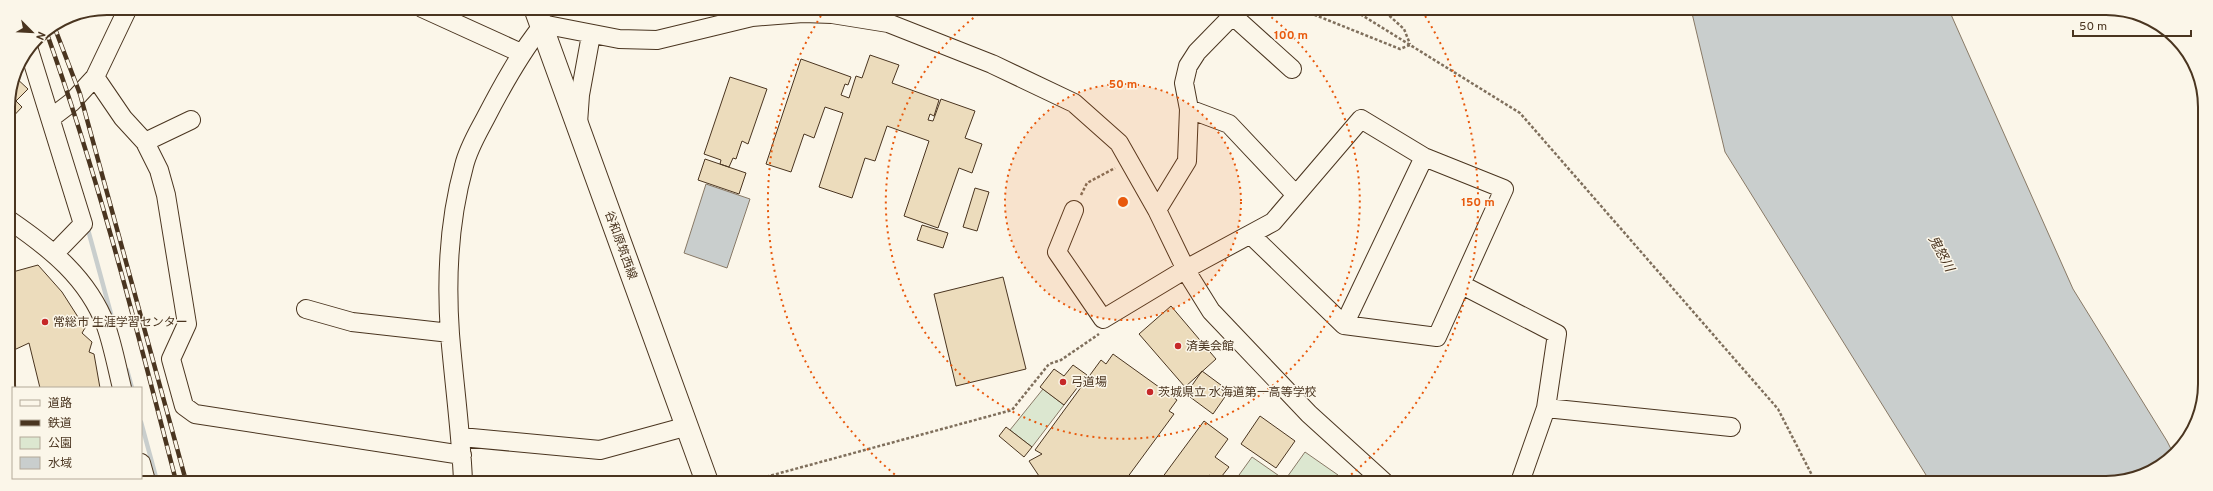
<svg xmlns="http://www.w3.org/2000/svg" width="2213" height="491" font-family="Overpass,'Noto Sans JP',sans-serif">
<rect width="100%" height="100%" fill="#fbf6e9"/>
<path fill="#dce7d0" stroke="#887966" d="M1043,389L1064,405L1032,447L1010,430Z
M1305,452L1338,475L1333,482H1234L1252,457L1285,480Z"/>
<path fill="#c9cecd" stroke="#887966" d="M1691,9L1949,10L2073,289L2167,441L2174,455L2171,459L2144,476L2112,483H1931L1725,152Z
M706,184L750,199L727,268L684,253Z"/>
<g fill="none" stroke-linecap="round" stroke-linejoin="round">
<path stroke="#c9cecd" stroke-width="4.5" d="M87,226L114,325
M127,370L132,388
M141,422L157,481"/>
</g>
<path fill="#ecdcbc" stroke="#4a3520" d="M870,55L899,65L892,83L939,100L934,116L930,114L928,120L933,121L941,99L975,111L965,138L982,144L972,173L959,168L938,228L904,216L929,141L887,126L875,161L865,158L852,198L819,187L843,113L825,107L814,138L804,134L791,172L766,164L801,59L851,77L848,85L845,84L841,95L849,98L856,76L862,78Z
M14,76L28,89L16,101L22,107L8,122V101Z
M730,77L767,89L748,144L742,141L736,159L733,158L729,167L720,164L721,160L704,154Z
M705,159L746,173L739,194L698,180Z
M975,188L989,192L977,231L963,227Z
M922,225L948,233L943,248L917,240Z
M38,265L62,292L85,328L82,333L92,342L89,352L94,354L100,388H40L29,343L14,350L10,332L9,273Z
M1003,277L1026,369L956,386L934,294Z
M1171,306L1216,359L1185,387L1139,334Z
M1113,354L1177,400L1169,411L1174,414L1124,482H1043L1029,461L1042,454L1035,450L1101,360L1106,364Z
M1073,365L1087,375L1064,405L1040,387L1054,369L1064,376Z
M1202,371L1229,391L1213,414L1186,394Z
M1260,416L1295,441L1276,468L1241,444Z
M1204,421L1228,439L1215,457L1229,467L1218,481L1209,475L1204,482H1159Z
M1006,427L1032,447L1024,457L999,436Z"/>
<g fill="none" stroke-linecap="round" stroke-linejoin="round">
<g stroke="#4a3520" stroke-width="20">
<path id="minor" d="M422,8L521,53
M1232,15L1292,69
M29,50L83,224L55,253
M95,77L123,118L145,142L159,170L166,195L187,324L171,359L184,406L195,414L462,455
M1189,109L1229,124L1296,195
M51,118L72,102L95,77L128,8
M578,123L580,95L591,35
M145,142L191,120
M1074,210L1057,252L1103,319L1186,269L1273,222L1361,119L1424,157L1504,189L1437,337L1344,325L1251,235
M1157,210L1187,161L1189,109L1184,83L1188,66L1197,52L1239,9
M9,220C50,248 88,278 106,326C113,346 117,368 122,388
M1462,285L1557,334L1546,408L1520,482
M306,309L352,322L450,333
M1344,325L1424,157
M1546,408L1731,427
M461,437L600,450L688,426
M141,463L146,481
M463,481C461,432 454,383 450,334C446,278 449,220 464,166C468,149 477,134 485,119C502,86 519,55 542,26L547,25L619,39L657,40L752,17L803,13L832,14L888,23L992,64L1074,103L1119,143L1157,210L1188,274L1211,311L1309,414L1384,482"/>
</g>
<g stroke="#4a3520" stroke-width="24">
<path id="major" d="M535,8L707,482"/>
</g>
<path stroke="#7f6f5c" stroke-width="2.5" stroke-dasharray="3 2" stroke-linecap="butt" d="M1306,9L1315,15L1400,49L1410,45
M1352,9L1520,113L1778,409L1816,483
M1382,9L1404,29L1410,44
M1081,195L1087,183L1115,168
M747,482L1012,410L1049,364L1061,360L1099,334"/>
<use href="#minor" stroke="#fbf6e9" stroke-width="18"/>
<use href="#major" stroke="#fbf6e9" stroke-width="22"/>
<g stroke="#4a3520" stroke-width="4.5">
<path id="rail" d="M54,26L80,94L186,481
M46,31C99,178 137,330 176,481"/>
</g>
<use href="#rail" stroke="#fbf6e9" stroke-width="3" stroke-dasharray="9" stroke-linecap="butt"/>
</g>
<circle cx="1123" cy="202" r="118" fill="#e8590c" fill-opacity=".12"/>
<g fill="none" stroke="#e8590c" stroke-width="2" stroke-dasharray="2 4">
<circle cx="1123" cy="202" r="118"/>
<path d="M1262 10A237 237 0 1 1 985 9"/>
<path d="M904 482A355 355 0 0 1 824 11M1422 11A355 355 0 0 1 1342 482"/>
</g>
<g fill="#c62828" stroke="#fbf6e9" stroke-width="1.5">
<circle cx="45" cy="322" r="4"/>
<circle cx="1178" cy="346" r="4"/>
<circle cx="1063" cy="382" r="4"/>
<circle cx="1150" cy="392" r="4"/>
</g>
<g text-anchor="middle" stroke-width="3" stroke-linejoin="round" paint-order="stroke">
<g font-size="12" fill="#4a3520" stroke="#fbf6e9">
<text transform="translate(621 245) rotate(70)" y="4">谷和原筑西線</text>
</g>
<g font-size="12" fill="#4a3520" stroke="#fbf6e9" text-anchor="start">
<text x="53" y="326">常総市 生涯学習センター</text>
<text x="1186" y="350">済美会館</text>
<text x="1071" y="386">弓道場</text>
<text x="1158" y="396">茨城県立 水海道第一高等学校</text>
</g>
<g font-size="13" font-style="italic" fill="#4a3520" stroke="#fbf6e9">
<text transform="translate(1942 253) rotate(62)" y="5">鬼怒川</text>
</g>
</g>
<path d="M0 0H2213V491H0ZM107 15H2106A92 92 0 0 1 2198 107V384A92 92 0 0 1 2106 476H107A92 92 0 0 1 15 384V107A92 92 0 0 1 107 15Z" fill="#fbf6e9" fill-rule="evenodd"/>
<path fill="none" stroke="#4a3520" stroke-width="2" d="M107 15H2106A92 92 0 0 1 2198 107V384A92 92 0 0 1 2106 476H107A92 92 0 0 1 15 384V107A92 92 0 0 1 107 15Z"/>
<circle cx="1123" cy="202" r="6" fill="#e8590c" stroke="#fbf6e9" stroke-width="2"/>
<g font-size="12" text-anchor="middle" font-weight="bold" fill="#e8590c" stroke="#fbf6e9" stroke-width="3" stroke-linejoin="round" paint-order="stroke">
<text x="1291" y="39">100 m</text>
<text x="1123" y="88">50 m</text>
<text x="1478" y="206">150 m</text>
</g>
<rect x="12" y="387" width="130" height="92" fill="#fbf6e9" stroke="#b4a999"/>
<rect x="20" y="400" width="20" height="6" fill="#fbf6e9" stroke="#b4a999"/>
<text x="48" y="407" font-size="12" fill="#4a3520">道路</text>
<rect x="20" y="420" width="20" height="6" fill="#4a3520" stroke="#b4a999"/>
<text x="48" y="427" font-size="12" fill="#4a3520">鉄道</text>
<rect x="20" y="437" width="20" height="12" fill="#dce7d0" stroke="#b4a999"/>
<text x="48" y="447" font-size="12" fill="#4a3520">公園</text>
<rect x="20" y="457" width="20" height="12" fill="#c9cecd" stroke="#b4a999"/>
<text x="48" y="467" font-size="12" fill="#4a3520">水域</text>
<g transform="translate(32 32) rotate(114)" stroke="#fbf6e9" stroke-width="3" paint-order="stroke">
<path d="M0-3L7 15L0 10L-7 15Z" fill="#4a3520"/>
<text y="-6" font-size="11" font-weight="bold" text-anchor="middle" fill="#4a3520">N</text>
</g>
<path d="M2073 30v6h118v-6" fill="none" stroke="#4a3520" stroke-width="2"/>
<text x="2079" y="30" font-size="12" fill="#4a3520" stroke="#fbf6e9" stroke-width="3" paint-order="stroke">50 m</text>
</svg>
